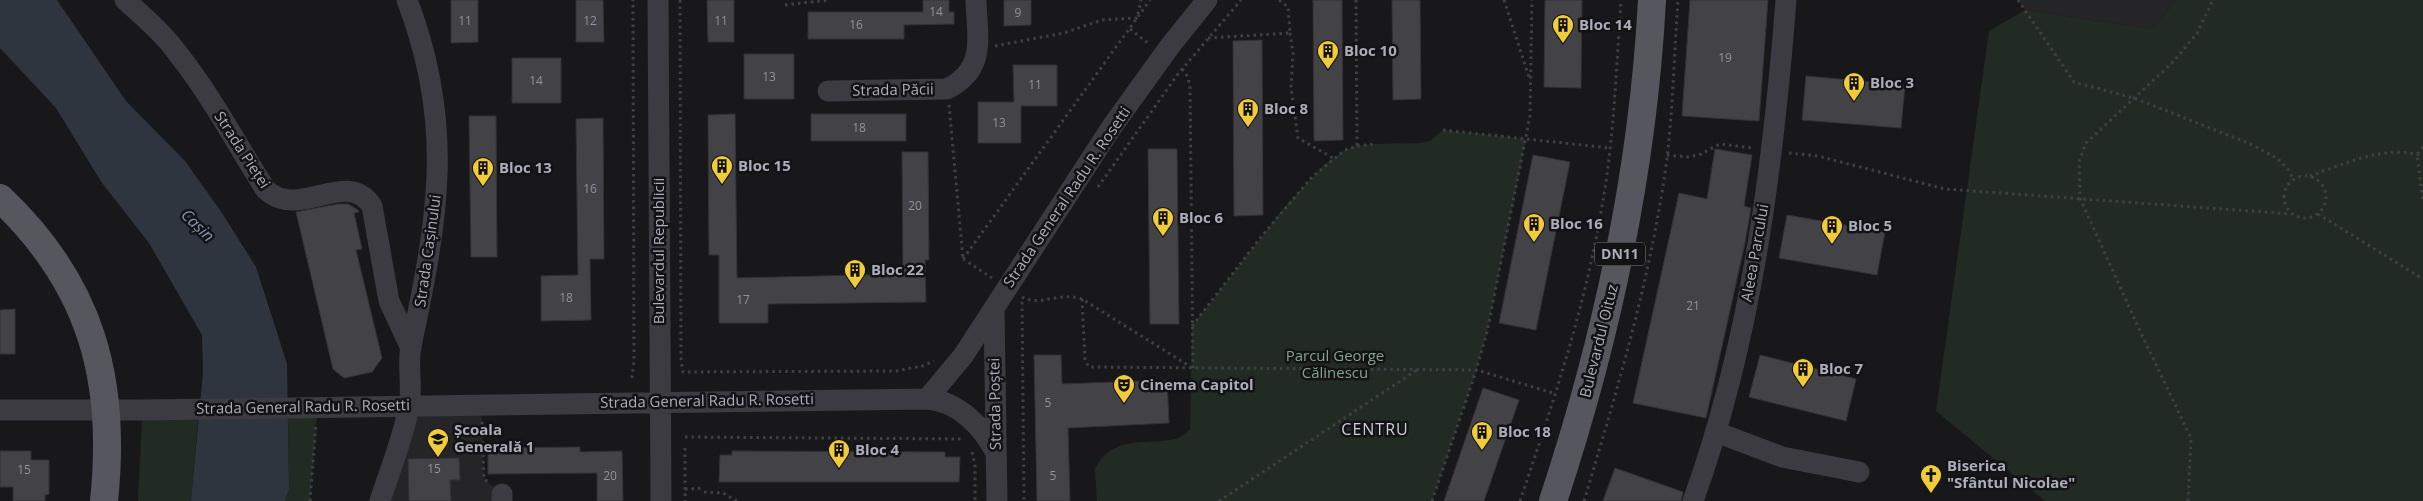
<svg xmlns="http://www.w3.org/2000/svg" width="2423" height="501" font-family="'Open Sans',sans-serif">
<rect width="100%" height="100%" fill="#18181a"/>
<path fill="#252427" d="M2018,0H2176L2152,29L2025,10Z
M481,404L484,479L502,494V501H380L408,406Z"/>
<path fill="#222a24" d="M2176,0H2423V501H2045L1936,411L1989,31L2025,10L2152,29Z
M1443,130L1526,139L1487,332L1475,374L1432,501H1097L1095,469C1117,424 1172,455 1190,429L1192,326L1283,209L1324,165L1345,150L1357,146L1374,144L1419,143L1430,141Z
M317,416L310,501H285L289,490L288,418Z
M142,419L198,420L191,501H138Z"/>
<path fill="#2e353e" d="M0,0H57L126,101L185,161L222,213L256,267L287,364L289,490L285,501H191L203,372L202,335L149,243L102,183L56,108L0,48Z"/>
<path fill="#434247" stroke="#333236" d="M451,0H478V42L451,43Z
M576,0H603L604,42H576Z
M707,0H734V42H708Z
M923,0H949V12H954V24L904,25V39H808V12H923Z
M1004,0H1031V25L1004,26Z
M1313,0H1342L1343,140L1314,141Z
M1392,0H1420L1421,99L1393,100Z
M1545,0H1582L1581,88L1544,87Z
M1690,0H1768L1759,121L1682,116Z
M1262,40L1263,215L1234,216L1233,41Z
M744,54H794V99H744Z
M512,58H561V103H512Z
M1013,65H1057V106H1021V143H978V102H1014Z
M1806,76L1905,85L1901,128L1802,120Z
M735,114L737,278L903,274L902,152H928L929,260H925L926,302L768,304V323H719V255H709L708,115Z
M811,114H906V141H811Z
M469,116H496L497,257H471Z
M603,118L604,259H590L591,320L541,321V276L578,275L576,119Z
M1148,149H1177L1179,324H1150Z
M1715,149L1752,155L1744,206L1751,208L1745,243L1706,418L1633,403L1679,193L1707,199Z
M1533,155L1570,162L1536,330L1499,323Z
M338,204H348L358,210L359,212L354,213L362,249L356,250L382,358L372,372L344,378L333,369L296,212Z
M1787,215L1885,232L1877,275L1779,258Z
M15,309V354H0V310Z
M1034,355H1061L1062,384L1167,380L1169,423L1068,428L1070,501H1037Z
M1760,355L1856,379L1846,421L1749,397Z
M1483,388L1519,400L1484,501H1444Z
M580,447V452L622,451L623,501H597V473L488,474V448Z
M0,451H31V460H49V494L45,495V501H13V487H0Z
M732,451L945,452V457H960L959,482H719L720,455H732Z
M459,458L460,480H450L451,501H409L408,459Z
M1615,468L1683,492L1681,501H1603Z"/>
<g fill="none" stroke-linecap="round" stroke-linejoin="round">
<path stroke="#3f4046" stroke-width="3" stroke-dasharray="2.5 4" stroke-linecap="butt" d="M680,0L681,359L683,372L896,371L922,366L934,361
M1356,0L1357,146
M1504,0L1529,77
M2018,0L2074,82L2134,98L2248,143L2277,158L2288,169L2293,179
M785,5L830,0
M1130,29L1149,44
M1290,33L1293,53L1291,87L1298,138L1333,158
M1208,38L1290,33L1288,7L1279,0
M995,46L1064,33L1102,20L1137,18L1141,0
M1182,69L1188,77L1190,88L1193,368
M949,105L963,258
M1443,130L1610,148
M2423,147L2417,154L2423,203
M1789,153L1818,156L1945,189L2291,214
M1667,155L1687,157L1699,155L1720,144L1753,148
M2284 197a21 21 0 1 1 42 0a21 21 0 1 1-42 0Z
M2310,176C2345,164 2385,144 2423,156
M1098,187L1178,74L1241,0
M2318,214L2423,279
M963,259L1150,0
M963,259L992,278
M1022,297C1039,307 1062,291 1082,299L1191,367
M1082,299L1085,360L1089,367L1477,370L1556,394
M1022,302L1024,501
M1192,326L1261,237L1312,177L1345,150L1357,146L1374,144
M632,378L634,360L633,0
M482,422L484,479L489,483
M685,437L963,439
M685,448V501
M972,452L975,466V501
M685,489L704,488
M704,492L723,493L737,501
M310,501L316,424
M1219,501L1417,370
M1432,501L1475,374L1487,332L1530,116L1532,0
M1520,501C1552,406 1584,311 1601,212C1614,142 1616,71 1621,0
M1584,501C1617,391 1650,280 1666,166C1673,111 1674,55 1678,0
M2188,501L2191,438L2140,331L2080,198L2079,162L2086,143L2174,61L2197,33L2213,0"/>
<path stroke="#3b3b41" stroke-width="21" d="M125,0C144,17 164,34 179,55C212,97 237,145 266,190C300,221 346,167 372,206L389,301L411,348
M658,0L661,501
M828,91L947,89C987,69 977,38 976,0
M994,309L997,501
M927,399L963,356L1111,128L1170,46L1207,0
M0,410H140L927,399C958,401 982,426 996,453
M1716,432L1782,457L1859,472
M380,501C390,470 403,438 409,407C413,387 407,366 411,346C438,219 455,125 407,0
M502,501V494
M1693,501C1751,341 1773,169 1786,0"/>
<path stroke="#55565e" stroke-width="28" d="M0,198C91,284 117,379 104,501
M1553,501C1607,338 1643,172 1652,0"/>
</g>
<defs>
<g id="building-pin" transform="scale(1.125)"><path d="M0 17L-7.5 6A9.5 9.5 0 1 1 7.5 6Z" fill="#f0cb3a" stroke="#131315"/><path d="M-4-6H4V6H1V3H-1V6H-4ZM-2.5-4.3h1.7v1.8h-1.7ZM.8-4.3h1.7v1.8H.8ZM-2.5-1h1.7V.8h-1.7ZM.8-1h1.7V.8H.8Z" fill="#111"/></g>
<g id="theatre-pin" transform="scale(1.125)"><path d="M0 17L-7.5 6A9.5 9.5 0 1 1 7.5 6Z" fill="#f0cb3a" stroke="#131315"/><path d="M-5-5.5Q0-4 5-5.5V0Q5 5 0 6Q-5 5-5 0ZM-3.3-2.5H-1v1.5H-3.3ZM1-2.5H3.3v1.5H1ZM-2.8 1Q0 5.5 2.8 1Z" fill="#111"/></g>
<g id="school-pin" transform="scale(1.125)"><path d="M0 17L-7.5 6A9.5 9.5 0 1 1 7.5 6Z" fill="#f0cb3a" stroke="#131315"/><path d="M0-5L7-2L0 1L-7-2ZM-4 1L0 2.5L4 1V4Q0 6-4 4Z" fill="#111"/></g>
<g id="church-pin" transform="scale(1.125)"><path d="M0 17L-7.5 6A9.5 9.5 0 1 1 7.5 6Z" fill="#f0cb3a" stroke="#131315"/><path d="M-1.2-6h2.4v3.5h3.3v2.4h-3.3V6h-2.4V-.1h-3.3v-2.4h3.3Z" fill="#111"/></g>
</defs>
<g fill-rule="evenodd">
<use href="#building-pin" x="1563" y="25"/>
<use href="#building-pin" x="1328" y="51"/>
<use href="#building-pin" x="1854" y="83"/>
<use href="#building-pin" x="1248" y="109"/>
<use href="#building-pin" x="722" y="166"/>
<use href="#building-pin" x="483" y="168"/>
<use href="#building-pin" x="1163" y="218"/>
<use href="#building-pin" x="1534" y="224"/>
<use href="#building-pin" x="1832" y="226"/>
<use href="#building-pin" x="855" y="270"/>
<use href="#building-pin" x="1803" y="369"/>
<use href="#theatre-pin" x="1124" y="385"/>
<use href="#building-pin" x="1482" y="432"/>
<use href="#school-pin" x="438" y="439"/>
<use href="#building-pin" x="839" y="450"/>
<use href="#church-pin" x="1931" y="475"/>
</g>
<g text-anchor="middle" stroke-width="5" stroke-linejoin="round" paint-order="stroke">
<g font-size="12" fill="#91929d">
<text x="936" y="16">14</text>
<text x="1018" y="17">9</text>
<text x="465" y="25">11</text>
<text x="590" y="25">12</text>
<text x="721" y="25">11</text>
<text x="856" y="29">16</text>
<text x="1725" y="62">19</text>
<text x="769" y="81">13</text>
<text x="536" y="85">14</text>
<text x="1035" y="89">11</text>
<text x="999" y="127">13</text>
<text x="859" y="132">18</text>
<text x="590" y="193">16</text>
<text x="915" y="210">20</text>
<text x="566" y="302">18</text>
<text x="743" y="304">17</text>
<text x="1693" y="310">21</text>
<text x="1048" y="407">5</text>
<text x="434" y="473">15</text>
<text x="24" y="474">15</text>
<text x="610" y="480">20</text>
<text x="1053" y="480">5</text>
</g>
<rect fill="#131315" stroke="#7d7f88" stroke-width="1" x="1595" y="242.5" width="50" height="23" rx="4"/>
<g font-size="14" font-weight="bold" fill="#abadba">
<text x="1620" y="259">DN11</text>
</g>
<g font-size="15" font-weight="bold" fill="#abadba" stroke="#131315" text-anchor="start">
<text x="1579" y="30">Bloc 14</text>
<text x="1344" y="56">Bloc 10</text>
<text x="1870" y="88">Bloc 3</text>
<text x="1264" y="114">Bloc 8</text>
<text x="738" y="171">Bloc 15</text>
<text x="499" y="173">Bloc 13</text>
<text x="1179" y="223">Bloc 6</text>
<text x="1550" y="229">Bloc 16</text>
<text x="1848" y="231">Bloc 5</text>
<text x="871" y="275">Bloc 22</text>
<text x="1819" y="374">Bloc 7</text>
<text x="1140" y="390">Cinema Capitol</text>
<text x="454" y="435">Școala<tspan x="454" dy="17">Generală 1</tspan></text>
<text x="1498" y="437">Bloc 18</text>
<text x="855" y="455">Bloc 4</text>
<text x="1947" y="471">Biserica<tspan x="1947" dy="17">"Sfântul Nicolae"</tspan></text>
</g>
<g font-size="15" fill="#abadba" stroke="#131315">
<text transform="translate(893 90) rotate(-1)" y="5">Strada Păcii</text>
<text transform="translate(242 150) rotate(57)" y="5">Strada Pieței</text>
<text transform="translate(1067 197) rotate(-56)" y="5">Strada General Radu R. Rosetti</text>
<text transform="translate(428 251) rotate(-82)" y="5">Strada Cașinului</text>
<text transform="translate(659 251) rotate(-90)" y="5">Bulevardul Republicii</text>
<text transform="translate(1755 253) rotate(-80)" y="5">Aleea Parcului</text>
<text transform="translate(1599 341) rotate(-76)" y="5">Bulevardul Oituz</text>
<text transform="translate(707 401) rotate(-1)" y="5">Strada General Radu R. Rosetti</text>
<text transform="translate(995 404) rotate(-91)" y="5">Strada Poștei</text>
<text transform="translate(303 407) rotate(-1)" y="5">Strada General Radu R. Rosetti</text>
</g>
<g font-size="15" fill="#82a489" stroke="#131315">
<text x="1335" y="361">Parcul George<tspan x="1335" dy="17">Călinescu</tspan></text>
</g>
<g font-size="16" font-style="italic" fill="#8296b4" stroke="#131315">
<text transform="translate(198 225) rotate(44)" y="6">Cașin</text>
</g>
<g font-size="16" letter-spacing="1" fill="#cccdd6" stroke="#131315">
<text x="1375" y="435">CENTRU</text>
</g>
</g>
</svg>
